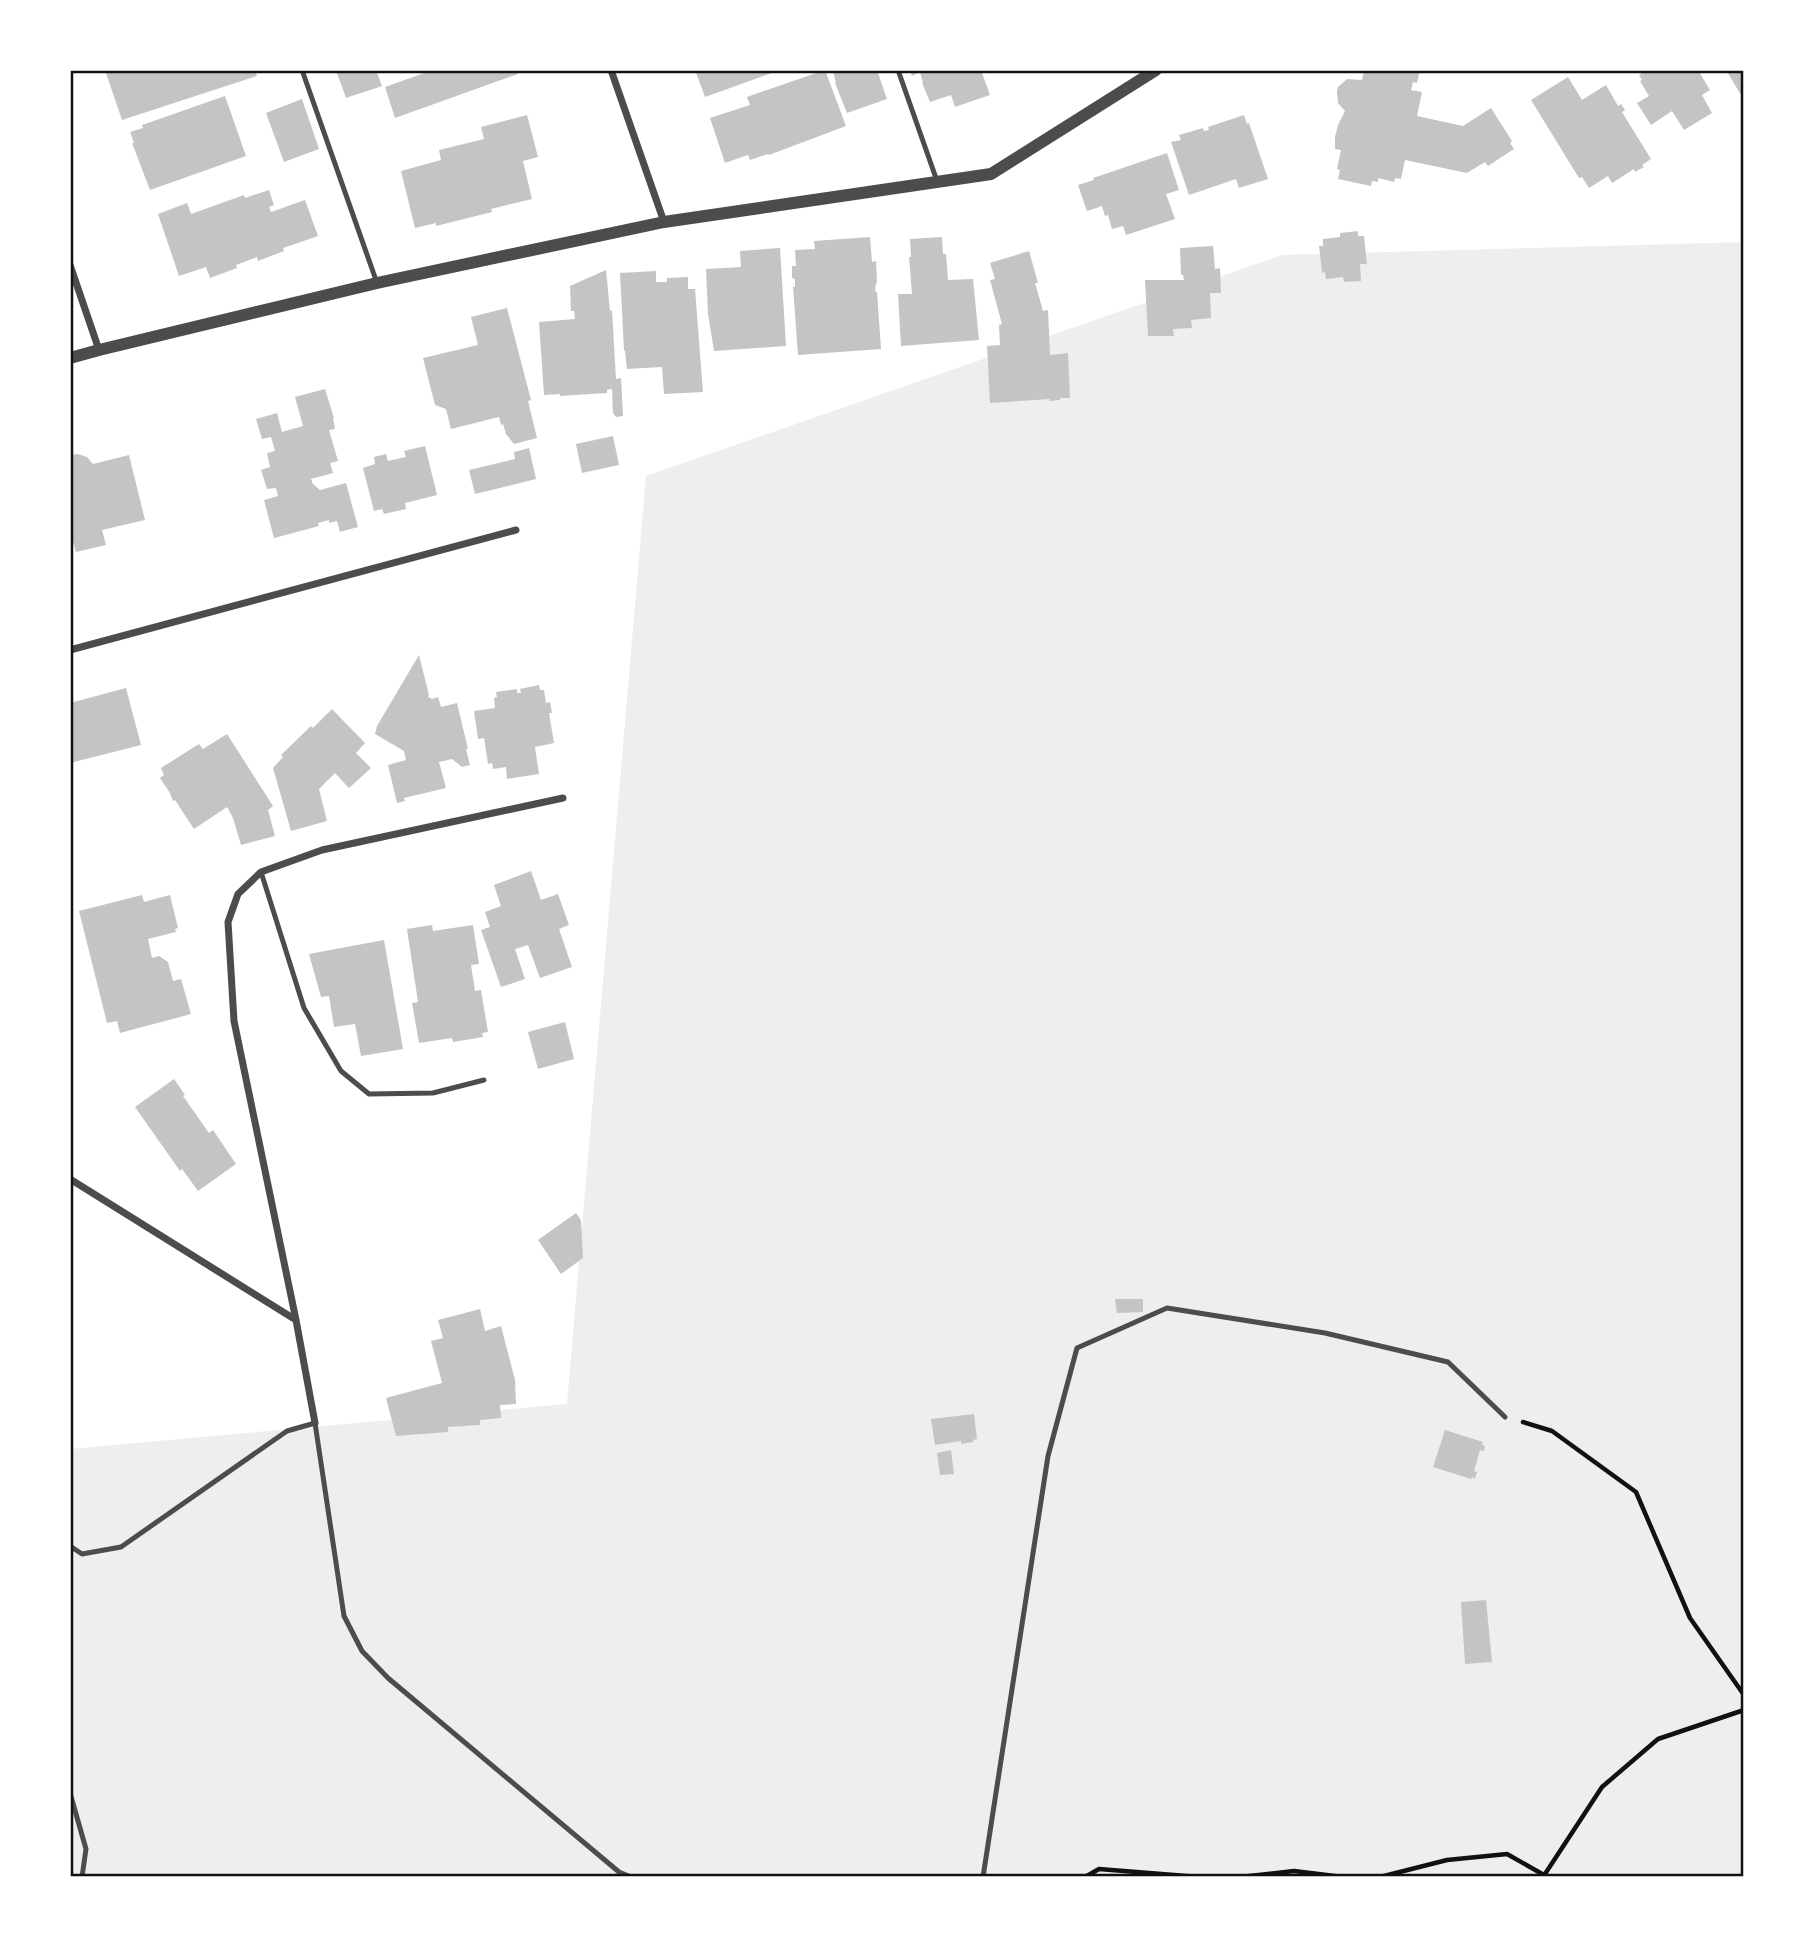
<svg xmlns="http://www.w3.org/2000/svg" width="1814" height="1947" font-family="'Exo 2',sans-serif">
<rect width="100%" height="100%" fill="#fff"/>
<path fill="#eee" d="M1744,242V1877H70V1449L567,1404L646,476L1282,255Z"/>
<path fill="#c4c4c4" d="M105,70H255L257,76L122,120Z
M336,70H376L382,86L346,98Z
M433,70H516L518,74L395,118L385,87Z
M695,70H780L705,97Z
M825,70L846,126L769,155L768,154L750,160L748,155L725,163L710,118L750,105L747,97Z
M837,70H877L887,99L847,113L835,83H836L833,71Z
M910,70H981L990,95L955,107L951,95L930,102L922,83H923L920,72L912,76Z
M1364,70H1420L1417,83L1413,82L1411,90L1422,92L1417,116L1463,126L1491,108L1512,141L1510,143L1514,149L1488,166L1485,162L1467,173L1405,160L1401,179L1395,178L1394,182L1378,178V182L1372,181L1371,186L1338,179L1340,170L1337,169L1341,150L1335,149V137L1338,125L1345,111L1338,103L1337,92L1338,87L1347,79L1362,80Z
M1647,70H1698L1710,90L1702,95L1712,113L1684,130L1672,111L1651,125L1637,103L1649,96L1640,81L1642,80L1639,75Z
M1726,70H1744V100Z
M1568,77L1582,100L1606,85L1618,106L1621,104L1625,110L1622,112L1651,159L1642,165L1644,167L1635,172L1634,169L1612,183L1608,176L1589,188L1582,177L1579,178L1531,100Z
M225,96L246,156L150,190L132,143H134L130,132L143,128L142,125Z
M302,99L319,149L284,162L266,113Z
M527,115L538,157L523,161L532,199L491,209L492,212L436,226V223L415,228L401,171L441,160L439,150L484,139L481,127Z
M1244,115L1247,124L1249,123L1268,179L1239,188L1236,179L1189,195L1171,142L1181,140L1179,135L1203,128L1204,131L1209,130L1208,127Z
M1167,153L1179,190L1166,194L1175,219L1126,235L1123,226L1112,229L1108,215L1105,216L1102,206L1087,211L1078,185L1094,180L1093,178Z
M269,190L274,205L269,207L271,212L305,200L318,236L283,248L284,251L258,261L257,257L236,265L237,268L210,278L206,267L179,276L158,214L187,203L191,214L244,195L245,198Z
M1358,231V236H1364L1367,264H1360L1361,281L1344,282L1343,277L1326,279L1325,272L1322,273L1319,246H1323V239L1340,237V233Z
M870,237L872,262L876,261L877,283H876L875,291L877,292L881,349L798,355L793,287H795V279L792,278V266H796L795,250L815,249L814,241Z
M942,237L943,254H946L948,280L973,279L979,340L901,346L898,294H912L909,257H911L910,239Z
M1213,246L1215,269L1220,268L1221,293H1210L1211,318L1191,320L1192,328L1173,329L1174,336H1148L1145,280H1184L1183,275H1181L1180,248Z
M780,248L786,346L714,351L708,314L706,269L741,267L740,251Z
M1029,251L1038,283H1035L1043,311L1048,310L1050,355L1068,353L1070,398H1060V400L1049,401L1050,399L990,403L987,346L1000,345L999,325L1002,324L990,280L995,279L990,263Z
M606,270L610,311L612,310L616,379L621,378L623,416L616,417L613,413L612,389L607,390V393L560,396V394L544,395L539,322L575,319L574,311H571L570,286Z
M656,271V282H667V278L688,277V289H695L703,392L664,394L662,367L627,369L625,351L624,350L620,273Z
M507,308L531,400L528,401L537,438L514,444L506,434L503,424L501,425L499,417L451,429L446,409L435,405L423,358L478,345L471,317Z
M325,389L334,418H333L335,429L329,430L338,461L330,463L333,473L311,479L313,484L320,490L346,483L358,527L340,532L337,521L329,523V520L318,523L319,526L274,538L264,500L278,496L276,488L267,489L261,470L270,467L267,453L275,451L271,437L262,439L256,419L277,413L282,432L303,426L295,397Z
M613,436L619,465L582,473L576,444Z
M425,446L437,495L405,503L406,509L384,514L382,509L374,511L363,468L375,464L374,457L386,454L388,461L406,457L404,451Z
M529,448L536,479L475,494L469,470L515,459L514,452Z
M78,454L87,457L93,464L129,455L145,520L102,530L106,545L76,552L72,538H70V455Z
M419,655L429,695L428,697L432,699L438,697L441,707L457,703L468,749H466L470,765L462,767L452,759L439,762L446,788L404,798L405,801L397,803L388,765L406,760L404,751L375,734L377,726Z
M539,685L540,690H544L546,703L550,702L552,713H549L554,743L535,747L539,774L507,779L506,767L493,769L492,763L488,764L484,738L478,739L474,711L495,708L494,698L497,697L496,692L517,689V693H521L520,689Z
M126,688L141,745L70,763V703Z
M332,709L365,743L356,753L371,768L349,788L335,773L319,789L327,821L291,831L273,768L283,757L281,755L311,726L313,728Z
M227,734L273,806L268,810L275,836L241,845L233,818L227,807L194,829L175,800L173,801L170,793L160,778L164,775L161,768L199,744L203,749Z
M531,871L541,900L558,894L569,925L559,929L572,967L540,978L528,945L515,949L525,979L501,987L481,930L490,927L485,912L501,906L494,885Z
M142,895L144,902L170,895L178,928L175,929L176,932L148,939L152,958L159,956L168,962L173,981L181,979L191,1014L120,1033L117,1021L107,1023L79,911Z
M432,925L433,931L473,925L479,964L471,965L475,991L481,990L488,1032L482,1033L483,1037L453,1042L452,1038L419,1043L412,1003L418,1002L407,929Z
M384,940L403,1049L361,1056L355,1024L334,1027L329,996L321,997L309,954Z
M565,1022L574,1059L538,1069L528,1032Z
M174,1079L185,1095L183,1096L209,1133L213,1130L236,1164L198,1191L182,1169L180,1171L135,1107Z
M576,1213L581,1220L583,1258L561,1274L538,1240Z
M1115,1299H1143V1312L1117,1313Z
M480,1309L485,1331L501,1326L515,1380L516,1404L500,1405L501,1418L480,1420V1425L448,1427V1432L396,1436L386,1398L442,1383L431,1341L443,1338L438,1320Z
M974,1414L977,1439L973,1440V1442L961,1444V1441L935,1445L931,1419Z
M1445,1430L1483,1442L1482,1445L1485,1446L1484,1451L1480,1450L1474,1471L1477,1472L1475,1479L1472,1477L1471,1479L1433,1467Z
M951,1450L954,1474L940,1475L937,1453Z
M1486,1600L1492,1662L1465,1664L1461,1602Z"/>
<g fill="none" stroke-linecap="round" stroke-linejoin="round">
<path stroke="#111" stroke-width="4.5" d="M1523,1422L1552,1431L1636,1492L1690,1618L1744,1695
M1085,1877L1099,1869L1199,1877
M1240,1877L1294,1871L1343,1877
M1380,1877L1447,1860L1507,1854L1544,1875
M1543,1877L1602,1787L1658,1739L1744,1710"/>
<path stroke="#4c4c4c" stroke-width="5" d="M302,70L377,283
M898,70L937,181
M261,872L304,1008L341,1071L369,1094L433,1093L484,1080
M70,1546L82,1554L121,1547L287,1431L315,1423L344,1616L362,1651L388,1678L619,1872L631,1877
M70,1793L86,1849L82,1877
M983,1877L1048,1456L1077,1348L1167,1308L1325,1333L1448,1362L1505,1417"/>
<path stroke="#4c4c4c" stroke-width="7" d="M611,70L664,222
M70,265L99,350
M70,650L516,530
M70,1179L296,1320
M315,1423L296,1320L234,1021L228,922L238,894L261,872L322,850L563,798"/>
<path stroke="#4c4c4c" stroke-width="12" d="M70,358L99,350L377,283L664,222L991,174L1156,70"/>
</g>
<rect width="1814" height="1947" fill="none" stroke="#ffffff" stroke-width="144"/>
<rect x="72" y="72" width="1670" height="1803" fill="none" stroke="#111" stroke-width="2.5"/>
</svg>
